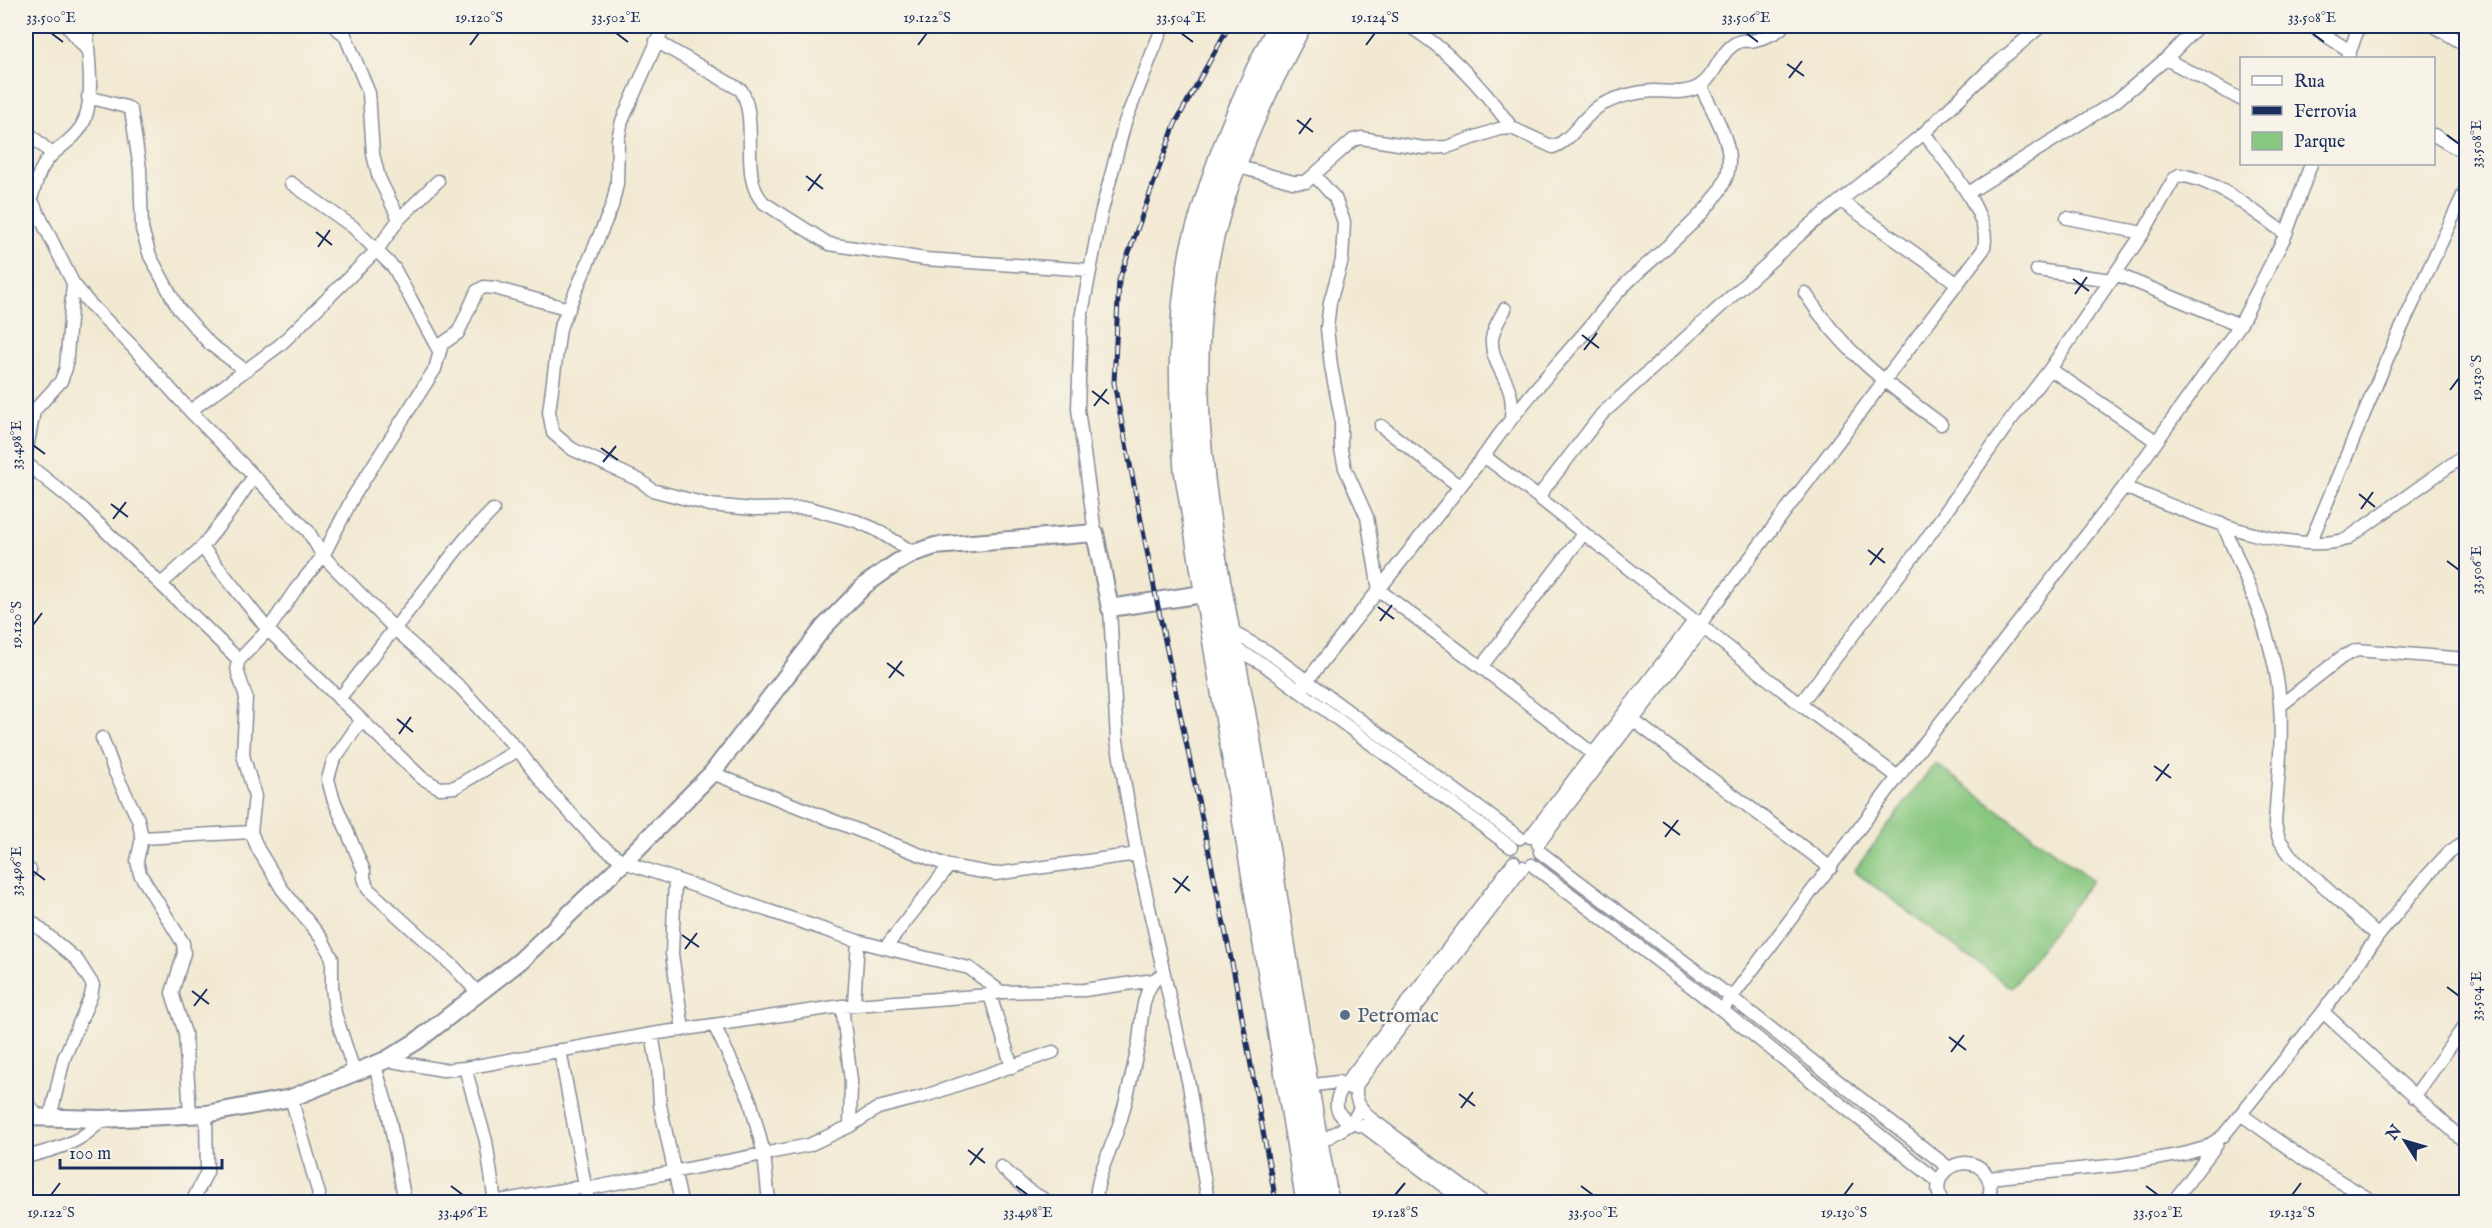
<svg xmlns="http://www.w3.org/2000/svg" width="2492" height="1228" font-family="'IM FELL English',serif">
<rect width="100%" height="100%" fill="#f7f3e8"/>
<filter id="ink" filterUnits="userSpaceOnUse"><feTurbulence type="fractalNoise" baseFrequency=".0167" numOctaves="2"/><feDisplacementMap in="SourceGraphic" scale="12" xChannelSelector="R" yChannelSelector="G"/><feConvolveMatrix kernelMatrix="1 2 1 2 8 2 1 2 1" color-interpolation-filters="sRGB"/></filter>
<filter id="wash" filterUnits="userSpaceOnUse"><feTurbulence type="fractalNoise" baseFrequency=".008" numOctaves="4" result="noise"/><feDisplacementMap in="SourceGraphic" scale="24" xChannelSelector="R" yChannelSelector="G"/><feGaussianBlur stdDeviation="1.35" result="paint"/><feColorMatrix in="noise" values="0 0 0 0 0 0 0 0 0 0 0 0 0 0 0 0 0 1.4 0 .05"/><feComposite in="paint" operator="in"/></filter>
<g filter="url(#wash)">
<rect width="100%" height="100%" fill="#f2e9d2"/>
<path fill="#88c77f" stroke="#527b6e" stroke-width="1.5" d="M1935,763L2092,880L2011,988L1854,871Z"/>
</g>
<g filter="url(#ink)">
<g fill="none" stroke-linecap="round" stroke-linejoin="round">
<g stroke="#868c98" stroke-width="15">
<path id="street" d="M67,26L87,50
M87,26C87,55 95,90 85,119C79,135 65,143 54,153C40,165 36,182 31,199L73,283L89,303L131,345L190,411L308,531L323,556L396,630L461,688L518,750L548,789L598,843L624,862L858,941L885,948L949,866
M334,26L345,35L369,93L373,154L379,178L399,219
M664,26L622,121L618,139L617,184L612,206L560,328L549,412L553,433L572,449L641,481L652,490L710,505L753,509L809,508L856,521L875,529L914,553
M1409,26C1449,50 1485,91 1512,128
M2311,26L2350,51
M2434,26L2466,45
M656,41L741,90C760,121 738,178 764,203L829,244L925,259L1090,270
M2348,57L2359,26
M2166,59L2242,100
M88,97L126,107L131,110L140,169L142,229L150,256L178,308L210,344L245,370
M26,131L52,154
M2434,135L2466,154
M1236,166L1293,182H1306L1353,140L1361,138L1424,148L1447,147L1499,129L1512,128L1553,147C1574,139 1582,116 1601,105C1617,97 1636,92 1653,91C1669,91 1684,95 1698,87C1717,77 1719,48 1741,41C1745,40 1751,42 1755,40C1764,38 1777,33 1783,26
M1315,176L1335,198L1344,222L1342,260L1330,302L1327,328L1331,366L1341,418V450L1345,468L1367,517L1379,590L1481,667
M291,183L353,227L394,268L439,351
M1968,193L2116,101L2166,59L2198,26
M1841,201L1958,284
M2067,218L2143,233
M2037,270L2112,280
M2116,274L2240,325
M1805,293C1842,351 1887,384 1941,424
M1505,309C1500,318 1493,328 1492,339C1490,367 1517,383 1511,415
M2050,369L2156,441
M190,411L280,345L377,250L399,219L438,181
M1381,426L1459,486
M26,453L34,411L61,381L66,368L73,283
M1484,456C1515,411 1551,371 1587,330C1598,317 1608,303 1619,291C1647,260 1720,210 1728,171C1734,142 1712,112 1701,86
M26,463L83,509L239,660
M2124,487C2182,509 2285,558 2347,539L2466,454
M1538,497L1602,414L1808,227L1924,133L1987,72L2041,26
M2223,524C2247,582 2276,641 2280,704C2283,744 2277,785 2275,824L2279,839L2290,855L2378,936
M1095,533L1078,409L1081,318L1101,214L1125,122L1163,26
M1584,533L1481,667L1592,753
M2310,543L2387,359L2466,189
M202,547L268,630L422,778L440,788L455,787L518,750
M161,584L202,547L229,513L254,476
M1110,608L1117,741L1137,854L1189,1085L1208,1202
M1700,624L1983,250C1996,220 1942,158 1924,133
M1230,631L1268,652L1520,838
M1234,648L1263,664L1511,847
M1299,691L1484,456L1538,497L1800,704L1898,777
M339,699L465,539L493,510
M1800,704L1922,545L2010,421L2050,369L2143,233L2174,179L2179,175C2218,180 2254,212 2286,234
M2281,705L2342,657L2357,650L2466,659
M361,721L333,761L328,779L333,798L364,871V878L368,889L455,968L478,993
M1634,721L1831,868
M102,738L114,770L138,819L142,838L137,861L140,874L183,943L184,953L172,993L185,1033L190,1115
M712,773L949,866L995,874L1137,854
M1530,837L1695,620
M142,838L251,832
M1538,844L1704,627
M1540,852L1732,998L1949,1168
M1532,865L1722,1010L1939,1182
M26,875L30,870
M675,879L672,954L683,1030
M26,917L77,960L93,985L91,996L64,1058L50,1118
M885,948L969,968L1001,992
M990,995L1012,1067
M854,1004L858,941
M842,1006L851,1081L850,1126
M1722,1010L1898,777L2124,487L2240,325L2286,234L2311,164
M2323,1012L2466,1143
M714,1025L750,1100L764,1154L769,1202
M652,1034L658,1068L660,1105L681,1202
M560,1050L588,1202
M386,1060L443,1070L465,1068L652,1034L842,1006L990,995L1001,992L1084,990L1154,980
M375,1066L387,1106L405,1202
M465,1068L486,1141L495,1202
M355,1074L335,1013L332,988V958L322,939L282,889L258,849L251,832L255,796L243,755L246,697L238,673L237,666L239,660L268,630L296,589L323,556L353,497L435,369L442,344L458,333L477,291L484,287L495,288L569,309
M1307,1086L1338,1082L1349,1088
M2414,1097L2466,1024
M291,1098L319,1194L317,1202
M26,1101L39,1118
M1360,1108L1352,1123C1336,1116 1333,1105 1341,1090L1514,862
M2242,1115L2309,1163L2374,1202
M1317,1144L1352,1123L1365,1127L1465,1202
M26,1157C56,1149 81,1144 102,1119
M1001,1167L1028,1190L1048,1202
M1988,1178L2120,1165L2184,1154L2205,1148L2223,1136L2323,1012L2378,936L2427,876L2449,852L2466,841
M586,1189L809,1145L850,1126L878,1108L925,1096L1053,1052
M192,1202L207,1172L206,1114
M493,1202L586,1186
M1096,1202C1096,1177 1110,1152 1118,1128C1127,1102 1132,1073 1138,1047C1142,1027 1140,991 1158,977
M1483,1202L1370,1118C1360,1108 1353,1099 1357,1084L1523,867
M1942,1202C1923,1165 1982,1146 1990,1184C1991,1191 1990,1197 1986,1202
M2173,1202L2217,1144
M2463,1202L2466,1199"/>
</g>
<g stroke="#868c98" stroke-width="20">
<path id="secondary" d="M26,1117L102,1119L206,1114L291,1098L386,1060L417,1041L520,961L624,862L712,773L824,627L865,585L896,563L914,553L935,546L1095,533L1110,608L1216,592"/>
</g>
<g stroke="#868c98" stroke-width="24">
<path id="highway" d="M1279,26C1249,82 1224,141 1205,202C1201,218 1194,235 1191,251C1177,323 1179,397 1185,470L1307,1202
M1300,26C1255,110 1213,201 1202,298C1184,452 1226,603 1252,754C1279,903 1300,1054 1328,1202"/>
</g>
<use href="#street" stroke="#fff" stroke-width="12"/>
<use href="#secondary" stroke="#fff" stroke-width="16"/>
<use href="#highway" stroke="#fff" stroke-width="21"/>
<g stroke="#1b2f5e" stroke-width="5">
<path id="rail" d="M1229,26L1175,124L1119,280L1114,383L1157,602L1234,973L1276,1202"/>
</g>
<use href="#rail" stroke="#f7f3e8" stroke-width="3" stroke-dasharray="9" stroke-linecap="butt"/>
</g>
</g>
<path fill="none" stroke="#1b2f5e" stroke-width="2" d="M51,33L63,42M616,33L628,42M1181,33L1193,42M1746,33L1758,42M2312,33L2324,42M470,45L479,33M918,45L927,33M1366,45L1375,33M1787,64L1804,76M1789,78L1802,61M1297,120L1313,132M1299,134L1311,118M2447,135L2459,144M806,176L823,189M808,191L821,174M316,232L332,245M318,247L330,230M2073,279L2089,291M2075,294L2087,277M1582,335L1599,348M1584,350L1597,333M2450,390L2459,378M1092,391L1109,404M1094,406L1107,389M33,445L45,454M601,448L618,460M603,462L616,446M2359,494L2375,507M111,504L128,517M2361,509L2373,492M113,519L126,502M1868,550L1885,563M2447,561L2459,570M1870,565L1883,548M1378,607L1394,619M1380,621L1392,605M33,625L42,613M887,663L904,676M889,678L902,661M397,719L413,732M399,734L411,717M2154,766L2171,778M2156,781L2169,764M1663,822L1680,835M1665,837L1678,820M33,871L45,880M1173,878L1190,891M1175,893L1188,876M682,935L699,947M685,949L697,933M2447,987L2459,996M192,991L209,1004M194,1006L207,989M1949,1037L1966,1050M1951,1052L1964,1035M1459,1094L1475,1106M1461,1108L1473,1092M968,1150L985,1163M970,1165L983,1148M451,1186L463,1195M1016,1186L1028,1195M1581,1186L1593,1195M2146,1186L2158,1195M51,1195L60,1183M1395,1195L1405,1183M1844,1195L1853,1183M2292,1195L2301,1183"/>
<circle fill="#5c6f8a" stroke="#f7f3e8" stroke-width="2" cx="1345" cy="1015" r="6"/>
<g text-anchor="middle" stroke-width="4.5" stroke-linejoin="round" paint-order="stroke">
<g font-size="21" fill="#4e5e75" stroke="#f7f3e8" text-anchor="start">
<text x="1357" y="1022">Petromac</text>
</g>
</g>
<rect width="2492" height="1228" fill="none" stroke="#f7f3e8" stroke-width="66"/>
<rect x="2240" y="57" width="195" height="108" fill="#f7f3e8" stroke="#9fa5b1" stroke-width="1.5"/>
<rect x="2252" y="76" width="30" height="9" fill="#ffffff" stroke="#9fa5b1" stroke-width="1.5"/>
<text x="2294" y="87" font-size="18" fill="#1b2f5e">Rua</text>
<rect x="2252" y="106" width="30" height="9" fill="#1b2f5e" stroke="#9fa5b1" stroke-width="1.5"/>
<text x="2294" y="117" font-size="18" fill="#1b2f5e">Ferrovia</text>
<rect x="2252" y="132" width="30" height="18" fill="#88c77f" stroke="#9fa5b1" stroke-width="1.5"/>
<text x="2294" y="147" font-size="18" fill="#1b2f5e">Parque</text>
<g transform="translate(2405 1141) rotate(307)" stroke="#f7f3e8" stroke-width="4.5" paint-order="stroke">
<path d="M0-4.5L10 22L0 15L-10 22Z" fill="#1b2f5e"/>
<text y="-9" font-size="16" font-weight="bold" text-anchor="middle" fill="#1b2f5e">N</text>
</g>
<path d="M60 1159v9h162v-9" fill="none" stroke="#1b2f5e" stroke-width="3"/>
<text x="69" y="1159" font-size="18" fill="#1b2f5e" stroke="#f7f3e8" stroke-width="4.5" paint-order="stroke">100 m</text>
<rect x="33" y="33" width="2426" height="1162" fill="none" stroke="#1b2f5e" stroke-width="2"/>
<g font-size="15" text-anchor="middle" fill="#1b2f5e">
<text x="51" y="22">33.500°E</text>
<text x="479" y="22">19.120°S</text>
<text x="616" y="22">33.502°E</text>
<text x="927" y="22">19.122°S</text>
<text x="1181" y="22">33.504°E</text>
<text x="1375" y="22">19.124°S</text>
<text x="1746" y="22">33.506°E</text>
<text x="2312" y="22">33.508°E</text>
<text transform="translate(2476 144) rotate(-90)" y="5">33.508°E</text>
<text transform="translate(2476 378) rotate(-90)" y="5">19.130°S</text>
<text transform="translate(16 445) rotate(-90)" y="5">33.498°E</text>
<text transform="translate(2476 570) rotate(-90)" y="5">33.506°E</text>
<text transform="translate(16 625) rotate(-90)" y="5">19.120°S</text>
<text transform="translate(16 871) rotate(-90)" y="5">33.496°E</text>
<text transform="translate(2476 996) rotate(-90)" y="5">33.504°E</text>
<text x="51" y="1217">19.122°S</text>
<text x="463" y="1217">33.496°E</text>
<text x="1028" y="1217">33.498°E</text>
<text x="1395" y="1217">19.128°S</text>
<text x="1593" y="1217">33.500°E</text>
<text x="1844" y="1217">19.130°S</text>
<text x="2158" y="1217">33.502°E</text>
<text x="2292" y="1217">19.132°S</text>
</g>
</svg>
